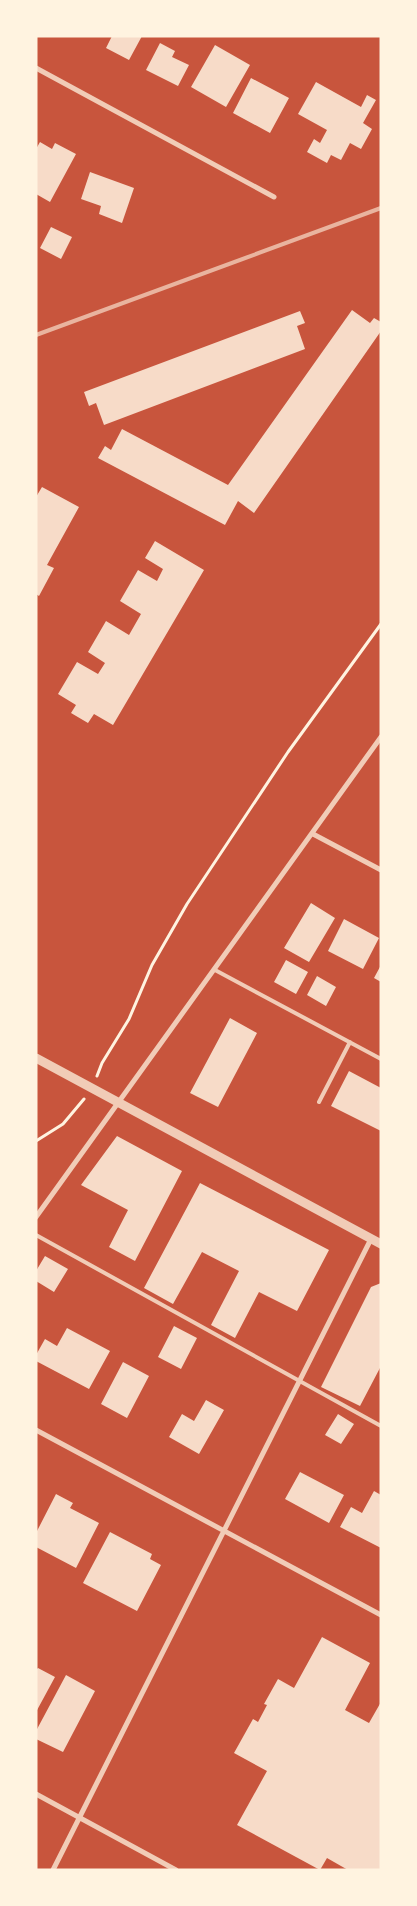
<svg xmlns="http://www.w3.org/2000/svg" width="417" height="1906" font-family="Spectral,serif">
<rect width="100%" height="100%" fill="#c8553d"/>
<path fill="#f7dbc8" d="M112,36H142L129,60L106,48Z
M160,43L175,51L172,57L189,65L178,86L146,70Z
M215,45L250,65L226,107L191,87Z
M251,78L289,98L270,133L233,113Z
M316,82L361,107L367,95L376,100L363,123L372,129L361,149L350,143L341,160L331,155L327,163L307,152L314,139L320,143L327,130L298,114Z
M40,142L52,149L55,143L76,154L50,202L36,194V149Z
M90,172L134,188L122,223L99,214L101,206L81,199Z
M51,227L72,237L61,259L40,248Z
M352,310L370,323L374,318L381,322V331L254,513L238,501L225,525L98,458L105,446L111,450L122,429L228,485Z
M300,311L305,323L297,326L305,349L104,425L96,403L89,406L84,392Z
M42,487L79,507L47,565L54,568L39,596L36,594V497Z
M155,541L204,570L113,725L94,714L88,723L71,713L76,705L58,694L77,662L98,674L105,663L88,652L106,621L129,635L141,614L120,601L138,570L157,581L163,569L145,558Z
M311,903L335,918L309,962L284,948Z
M344,919L379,938L363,969L328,951Z
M286,960L308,972L296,994L274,982Z
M381,965V982L374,978Z
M317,976L336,987L326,1006L307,995Z
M230,1018L257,1033L218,1107L190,1093Z
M349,1071L381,1088V1131L331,1106Z
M117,1136L182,1171L135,1261L109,1247L128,1210L81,1185Z
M200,1183L329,1250L297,1311L259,1292L235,1338L211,1325L239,1271L202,1252L173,1304L144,1288Z
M45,1256L68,1269L54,1292L36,1281V1271Z
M381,1283V1366L360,1406L321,1387L371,1287Z
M174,1326L197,1338L181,1369L158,1357Z
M67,1328L110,1351L89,1389L36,1361V1355L45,1339L57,1346Z
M123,1362L149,1376L127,1418L101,1404Z
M206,1400L224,1410L199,1454L169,1437L182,1414L194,1421Z
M338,1414L354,1424L341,1444L325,1435Z
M300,1472L344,1495L329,1523L285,1499Z
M374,1491L381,1495V1548L340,1527L351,1507L362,1513Z
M56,1494L73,1503L70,1508L99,1523L76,1568L36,1547V1533Z
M110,1532L152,1554L150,1559L161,1565L137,1611L83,1583Z
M322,1637L370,1663L345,1710L369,1723L381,1702V1870H348L327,1858L320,1870L237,1825L267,1771L234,1753L253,1719L258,1722L267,1705L264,1704L278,1679L294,1688Z
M38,1668L55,1677L36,1712V1670Z
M66,1675L95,1691L63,1752L36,1739V1731Z"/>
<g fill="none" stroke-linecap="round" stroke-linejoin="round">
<path stroke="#fff3e0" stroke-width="3" d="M97,1076L102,1063L129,1019L152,965L187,904L288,752L381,624
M36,1141L63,1124L84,1099"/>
<path stroke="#f1ccb7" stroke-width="4" d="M215,970L381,1059
M319,1102L350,1042
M36,1235L381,1426"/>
<path stroke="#f1ccb7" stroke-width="5" d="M36,68L274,197
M313,834L381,870
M36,1217L381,737
M36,1430L381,1615
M36,1794L176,1870
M53,1870L371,1239"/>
<path stroke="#f1ccb7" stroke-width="9" d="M36,1058L381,1244"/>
<path stroke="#e9b49f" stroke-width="4" d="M36,335L381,208"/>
</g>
<rect width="417" height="1906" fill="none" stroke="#fff3e0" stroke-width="75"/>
</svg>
